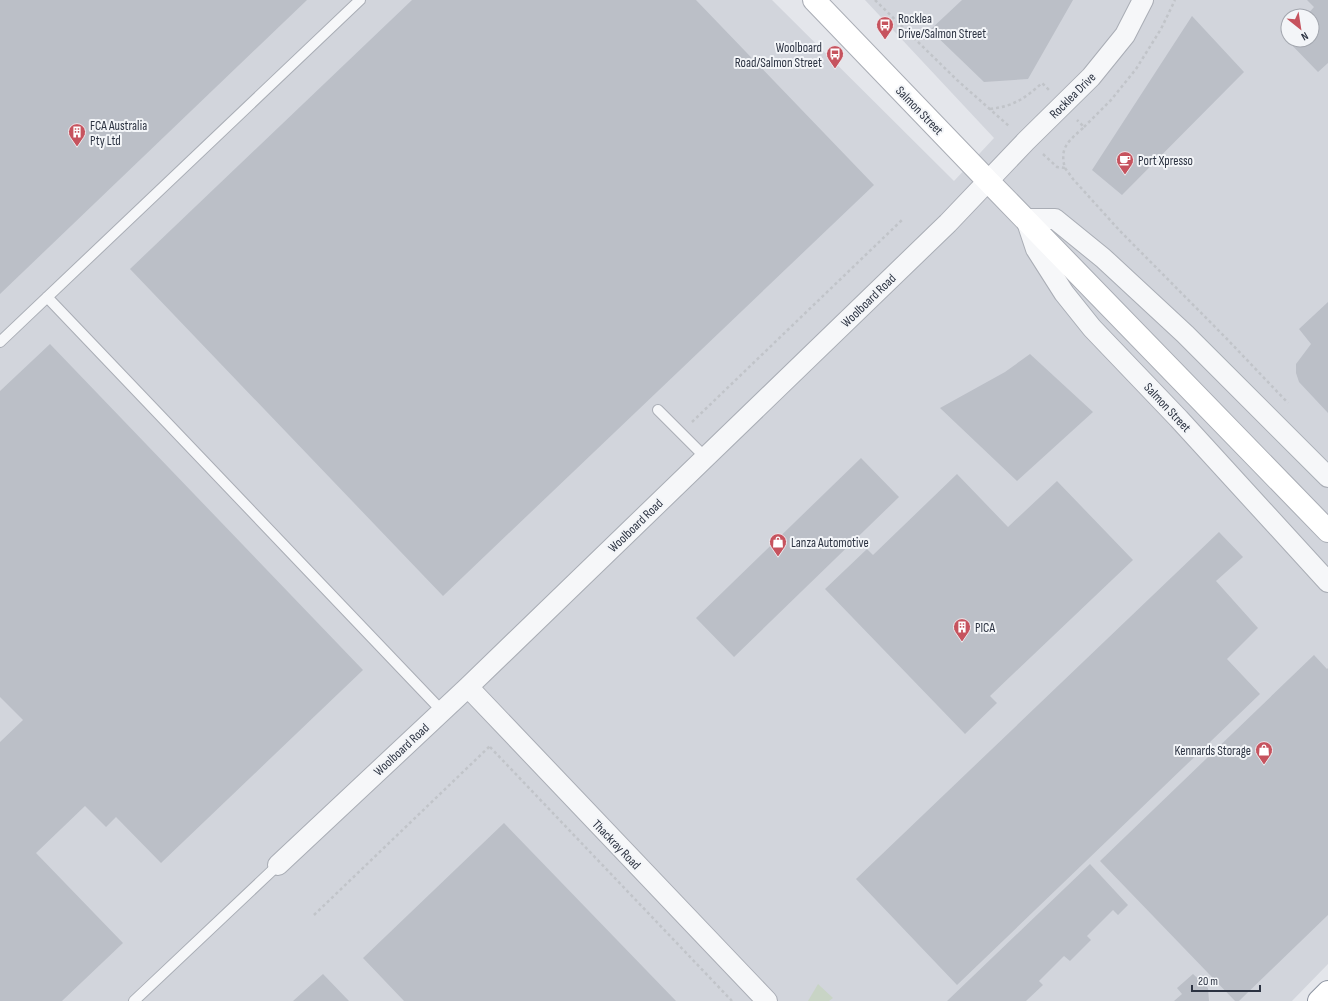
<svg xmlns="http://www.w3.org/2000/svg" width="1328" height="1001" font-family="'Sofia Sans Condensed',sans-serif">
<rect width="100%" height="100%" fill="#e4e6eb"/>
<path fill="#d2d5dc" fill-rule="evenodd" d="M0,0H772L954,181L994,138L865,0H1328V964L1292,1001H0ZM1288,16H1312V40H1288Z"/>
<path fill="#c8d4c5" d="M818,984L833,998L829,1001H808Z"/>
<path fill="#bbbfc7" d="M0,0H307L0,294Z
M412,0H696L874,185L443,596L130,269Z
M962,0H1073L1028,79L984,82L930,30Z
M1307,0H1328V63L1318,72L1284,37L1288,34V40H1312V16H1306L1314,7Z
M1192,16L1244,72L1122,195L1092,170Z
M1328,302V413L1299,382L1296,373V364L1311,344L1299,329Z
M50,344L363,670L161,863L116,817L106,827L85,806L36,853L123,943L62,1001H0V742L23,720L0,697V391Z
M1030,354L1093,412L1017,481L940,408L1005,372Z
M861,458L899,497L734,657L696,618Z
M957,474L1008,527L1057,481L1133,560L990,696L997,703L965,734L825,589L867,549L873,555Z
M1219,532L1243,557L1216,581L1258,628L1227,659L1260,694L957,985L856,879Z
M1314,655L1327,669L1328,668V915L1239,1001H1235L1100,861Z
M504,823L676,1001H404L363,958Z
M1090,864L1128,905L1118,915L1113,910L1087,936L1091,940L1070,961L1064,956L1039,981L1043,985L1026,1001H947Z
M323,974L349,1001H293Z
M1193,974L1208,988L1209,1001H1174L1182,994L1177,988Z"/>
<g fill="none" stroke-linecap="round" stroke-linejoin="round">
<g stroke="#a9adb5" stroke-width="12">
<path id="lane" d="M47,297L442,711
M0,342L360,0
M658,410L705,457
M134,1001L278,865"/>
</g>
<g stroke="#a9adb5" stroke-width="22">
<path id="street" d="M1328,477L1185,334L1103,258L1055,219H1026L1036,249L1064,293L1092,328L1179,419L1328,582
M468,687L767,1001
M278,865L468,687L948,223L1026,141L1091,77L1125,35L1143,0"/>
</g>
<g stroke="#a9adb5" stroke-width="24">
<path id="secondary" d="M814,0L988,181L1328,531"/>
</g>
<g stroke="#8c93a0" stroke-width="24">
<path id="highway" d="M1319,1001L1328,992"/>
</g>
<path stroke="#c1c4c9" stroke-width="2.5" stroke-dasharray="3 3" stroke-linecap="butt" d="M875,0L957,80L1010,127
M990,109C1014,106 1024,99 1042,83L1049,90
M1084,127L1111,100L1136,69L1161,29L1175,0
M1043,154L1057,167L1065,168C1059,147 1069,141 1084,127L1077,120
M1065,168L1073,179L1120,231L1226,338L1288,403
M692,422L903,219
M490,747L732,1001
M314,915L490,746"/>
<use href="#lane" stroke="#f6f7f9" stroke-width="10"/>
<use href="#street" stroke="#f6f7f9" stroke-width="20"/>
<use href="#secondary" stroke="#fff" stroke-width="22"/>
<use href="#highway" stroke="#fff" stroke-width="22"/>
</g>
<defs>
<g id="bus-pin" transform="scale(0.9)"><path d="M0 17L-7.5 6A9.5 9.5 0 1 1 7.5 6Z" fill="#c6535e" stroke="#f3f5f8"/><path d="M-5-6H5V4H4V6H2V4H-2V6H-4V4H-5ZM-3.5-4V0h7V-4ZM-3.5 1.2v1.5H-2V1.2ZM2 1.2v1.5H3.5V1.2Z" fill="#fff"/></g>
<g id="building-pin" transform="scale(0.9)"><path d="M0 17L-7.5 6A9.5 9.5 0 1 1 7.5 6Z" fill="#c6535e" stroke="#f3f5f8"/><path d="M-4-6H4V6H1V3H-1V6H-4ZM-2.5-4.3h1.7v1.8h-1.7ZM.8-4.3h1.7v1.8H.8ZM-2.5-1h1.7V.8h-1.7ZM.8-1h1.7V.8H.8Z" fill="#fff"/></g>
<g id="cafe-pin" transform="scale(0.9)"><path d="M0 17L-7.5 6A9.5 9.5 0 1 1 7.5 6Z" fill="#c6535e" stroke="#f3f5f8"/><path d="M-5.5-4.5H6V0H3Q3 3.5 0 3.5H-2.5Q-5.5 3.5-5.5 0ZM3-3.2v2h1.7v-2ZM-6 4.5H4V6H-6Z" fill="#fff"/></g>
<g id="shop-pin" transform="scale(0.9)"><path d="M0 17L-7.5 6A9.5 9.5 0 1 1 7.5 6Z" fill="#c6535e" stroke="#f3f5f8"/><path d="M-5-2.5h2.3a2.7 3.5 0 0 1 5.4 0H5L5.5 6h-11ZM-1.5-2.5h3a1.5 2.3 0 0 0-3 0Z" fill="#fff"/></g>
</defs>
<g fill-rule="evenodd">
<use href="#bus-pin" x="885" y="25"/>
<use href="#bus-pin" x="835" y="54"/>
<use href="#building-pin" x="77" y="132"/>
<use href="#cafe-pin" x="1125" y="160"/>
<use href="#shop-pin" x="778" y="542"/>
<use href="#building-pin" x="962" y="627"/>
<use href="#shop-pin" x="1264" y="750"/>
</g>
<g text-anchor="middle" stroke-width="4" stroke-linejoin="round" paint-order="stroke">
<g font-size="13" fill="#2c3342" stroke="#f3f5f8" text-anchor="start">
<text x="898" y="23">Rocklea<tspan x="898" dy="15">Drive/Salmon Street</tspan></text>
<text x="822" y="52" text-anchor="end">Woolboard<tspan x="822" dy="15">Road/Salmon Street</tspan></text>
<text x="90" y="130">FCA Australia<tspan x="90" dy="15">Pty Ltd</tspan></text>
<text x="1138" y="165">Port Xpresso</text>
<text x="791" y="547">Lanza Automotive</text>
<text x="975" y="632">PICA</text>
<text x="1251" y="755" text-anchor="end">Kennards Storage</text>
</g>
<g font-size="13" fill="#2c3342" stroke="#f3f5f8">
<text transform="translate(1072 95) rotate(-45)" y="5">Rocklea Drive</text>
<text transform="translate(920 110) rotate(46)" y="5">Salmon Street</text>
<text transform="translate(868 300) rotate(-44)" y="5">Woolboard Road</text>
<text transform="translate(1168 407) rotate(47)" y="5">Salmon Street</text>
<text transform="translate(635 525) rotate(-44)" y="5">Woolboard Road</text>
<text transform="translate(401 749) rotate(-43)" y="5">Woolboard Road</text>
<text transform="translate(617 844) rotate(46)" y="5">Thackray Road</text>
</g>
</g>
<g transform="translate(1300 28) rotate(150)"><circle r="19" fill="#f3f5f8" stroke="#a3a7af"/>
<path d="M0-3L7 15L0 10L-7 15Z" fill="#c6535e"/>
<text y="-6" font-size="11" font-weight="bold" text-anchor="middle" fill="#2c3342">N</text>
</g>
<path d="M1192 985v6h68v-6" fill="none" stroke="#2c3342" stroke-width="2"/>
<text x="1198" y="985" font-size="12" fill="#2c3342" stroke="#f3f5f8" stroke-width="3" paint-order="stroke">20 m</text>
</svg>
